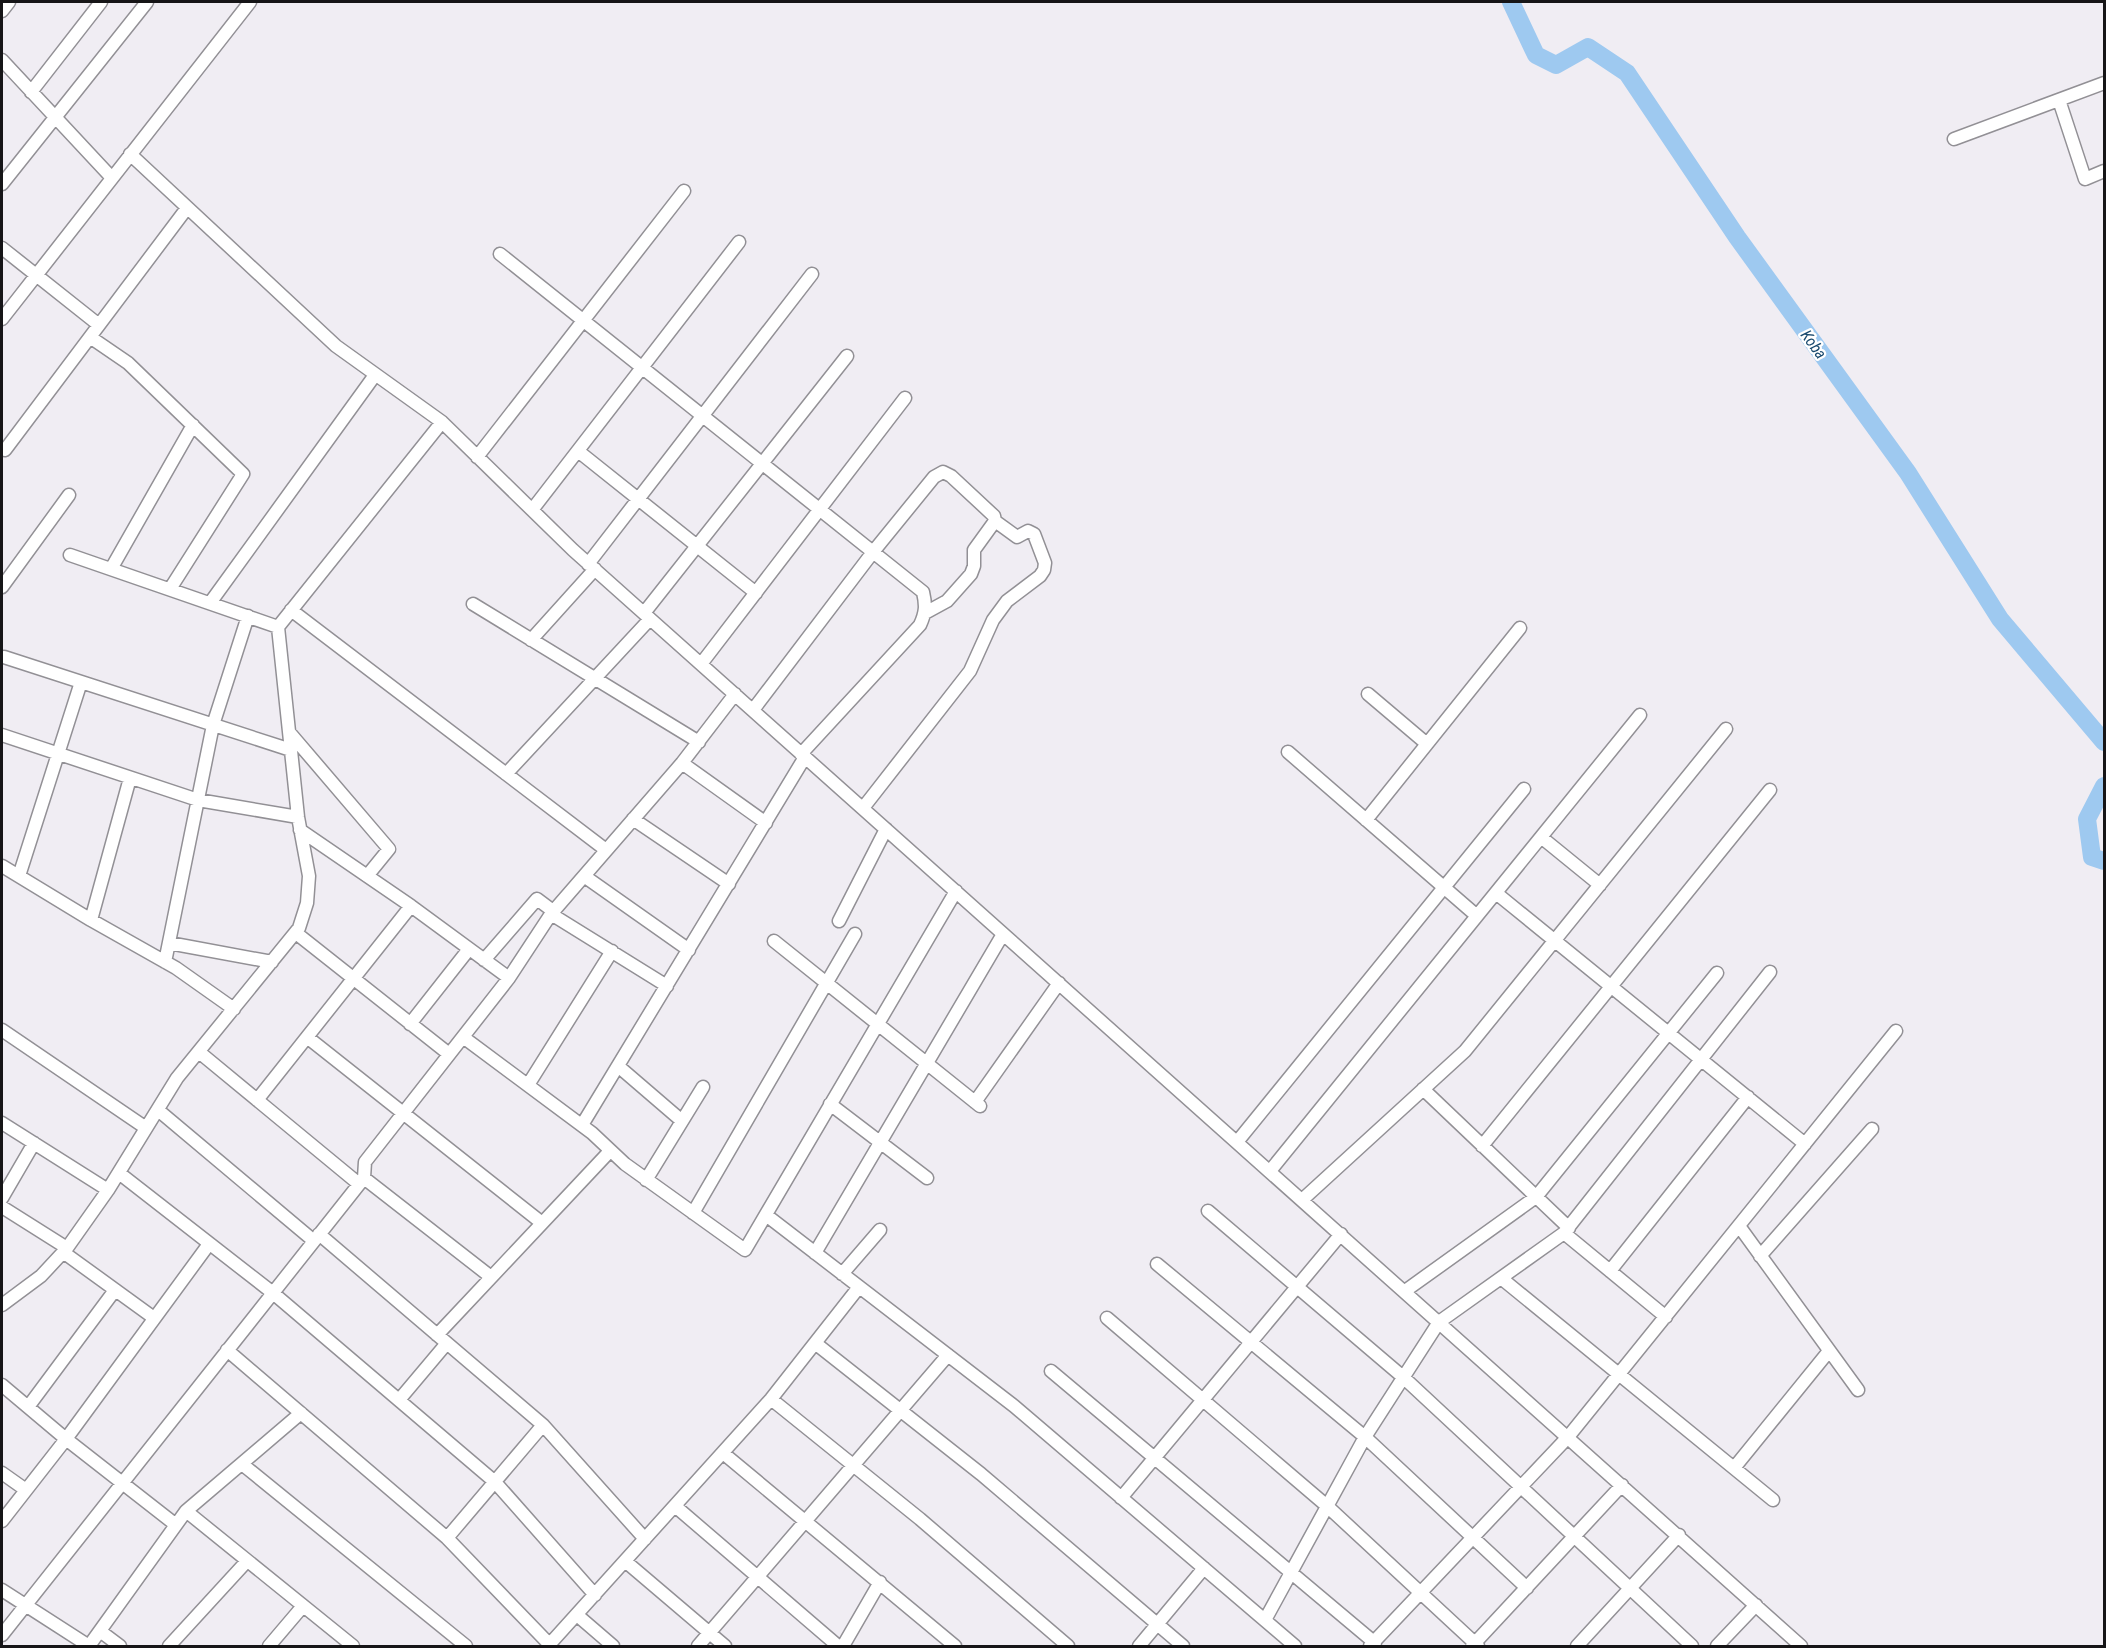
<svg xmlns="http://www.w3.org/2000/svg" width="2106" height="1648" font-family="'Roboto Condensed',sans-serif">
<rect width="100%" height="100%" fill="#f0edf3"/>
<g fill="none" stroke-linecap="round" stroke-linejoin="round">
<path stroke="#9ec9f0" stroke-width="18" d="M1511,2L1536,55L1556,65L1588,47L1627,73L1737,237L1908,473L2000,619L2104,742
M2104,786L2087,819L2092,857L2104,861"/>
<g stroke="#929095" stroke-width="15">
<path id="minor" d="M2,11L9,2
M2,60L112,178
M31,92L101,2
M2059,100L2085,179L2104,171
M1954,139L2104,83
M130,154L336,346L442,422L573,550L1801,1646
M2,184L147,2
M2,248L99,325
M500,254L923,592C926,605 926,612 920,625L801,754
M2,319L250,2
M90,337L128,363L243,474L170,589
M5,450L187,208
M578,451L756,593
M477,457L684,191
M532,510L739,242
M70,555L278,627
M588,564L812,274
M111,569L193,425
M2,587L69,495
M210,603L375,375
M473,604L699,742
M291,610L606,850
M644,613L847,356
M531,640L595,569
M4,657L291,750
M701,664L905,398
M1368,694L1427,744
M753,710L873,552L934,477L943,472L951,476L994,516L995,521L974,550V566L971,574L947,601L925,613
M289,732L389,849L367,876
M2,735L198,800L298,817
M1288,752L1477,916
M682,763L766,823
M506,774L650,619
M863,808L970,671L993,620L1007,601L1040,576L1044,570L1045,563L1034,534L1028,531L1017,537L995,521
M633,819L729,884
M1366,820L1520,628
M300,830L411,906L509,978
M1541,837L1600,885
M2,866L91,920L176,968L234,1009
M19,876L81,682
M584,876L689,950
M1496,893L1805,1144
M551,914L667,986
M91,920L130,778
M839,921L886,829
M296,933L449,1054
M774,941L980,1106
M169,943L272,962
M484,960L537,899L553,911
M165,962L213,725L248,616
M410,1024L469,949
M2,1030L146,1128
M307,1037L542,1223
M463,1037L592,1133L625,1164L745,1250L956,891
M199,1052L359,1184
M618,1066L682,1121
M528,1085L612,951
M1423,1089L1569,1228
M257,1100L411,906
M975,1102L1059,983
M830,1104L927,1178
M158,1110L314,1241
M2,1123L108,1190
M582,1125L805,757
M1237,1142L1524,789
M1482,1146L1770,790
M1270,1171L1640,715
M119,1173L273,1293L495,1482L595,1595
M364,1178L491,1277
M646,1180L703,1087
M2,1198L34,1143
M1302,1200L1465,1051L1726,729
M2,1207L67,1248
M1208,1211L1403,1377L1692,1646
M693,1213L855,934
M766,1215L1014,1406L1295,1646
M1739,1226L1858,1390
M1564,1233L1666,1317
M319,1234L543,1425L645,1539
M63,1252L154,1318
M815,1253L1003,934
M1760,1256L1872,1129
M1157,1264L1365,1437L1527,1588
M1610,1271L1748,1097
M842,1274L880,1230
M1501,1278L1773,1500
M1405,1291L1536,1197L1717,973
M2,1305L41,1276L67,1248L108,1190L177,1078L299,928L307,903L309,876L298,817L278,627L442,422
M1107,1318L1327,1506L1478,1646
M437,1335L610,1151
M815,1343L981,1474L1183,1646
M227,1350L447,1538L551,1646
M1051,1371L1375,1643
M2,1385L66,1439L176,1525
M771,1399L920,1519L1068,1646
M399,1400L447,1343
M28,1407L115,1290
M723,1453L955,1646
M242,1464L466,1646
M1734,1468L1829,1351
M2,1473L26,1490
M1121,1498L1341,1234
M675,1506L838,1646
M186,1511L353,1646
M2,1521L66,1439L209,1244
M447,1538L543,1425
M625,1561L725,1646
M2,1590L89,1646
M577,1615L613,1646
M1265,1620L1365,1437L1439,1322L1564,1233L1770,972
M100,1631L120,1646
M2,1635L364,1178L365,1162L509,978L551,914L682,763L735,694
M89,1646L186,1511L301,1413
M169,1646L247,1561
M269,1646L303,1606
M548,1646L771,1399L859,1287
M698,1646L948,1355
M843,1646L880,1582
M1139,1646L1204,1568
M1370,1646L1568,1437L1896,1031
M1472,1646L1622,1485
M1577,1646L1679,1535
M1717,1646L1756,1605"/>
</g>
<use href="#minor" stroke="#fff" stroke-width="12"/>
</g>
<g text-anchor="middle" stroke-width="4.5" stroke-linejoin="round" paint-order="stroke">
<g font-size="16" font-style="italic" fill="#17486d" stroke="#fff">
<text transform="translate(1814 344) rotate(54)" y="6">Koba</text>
</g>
</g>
<rect width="2106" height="1648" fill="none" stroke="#161517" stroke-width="6"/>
</svg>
